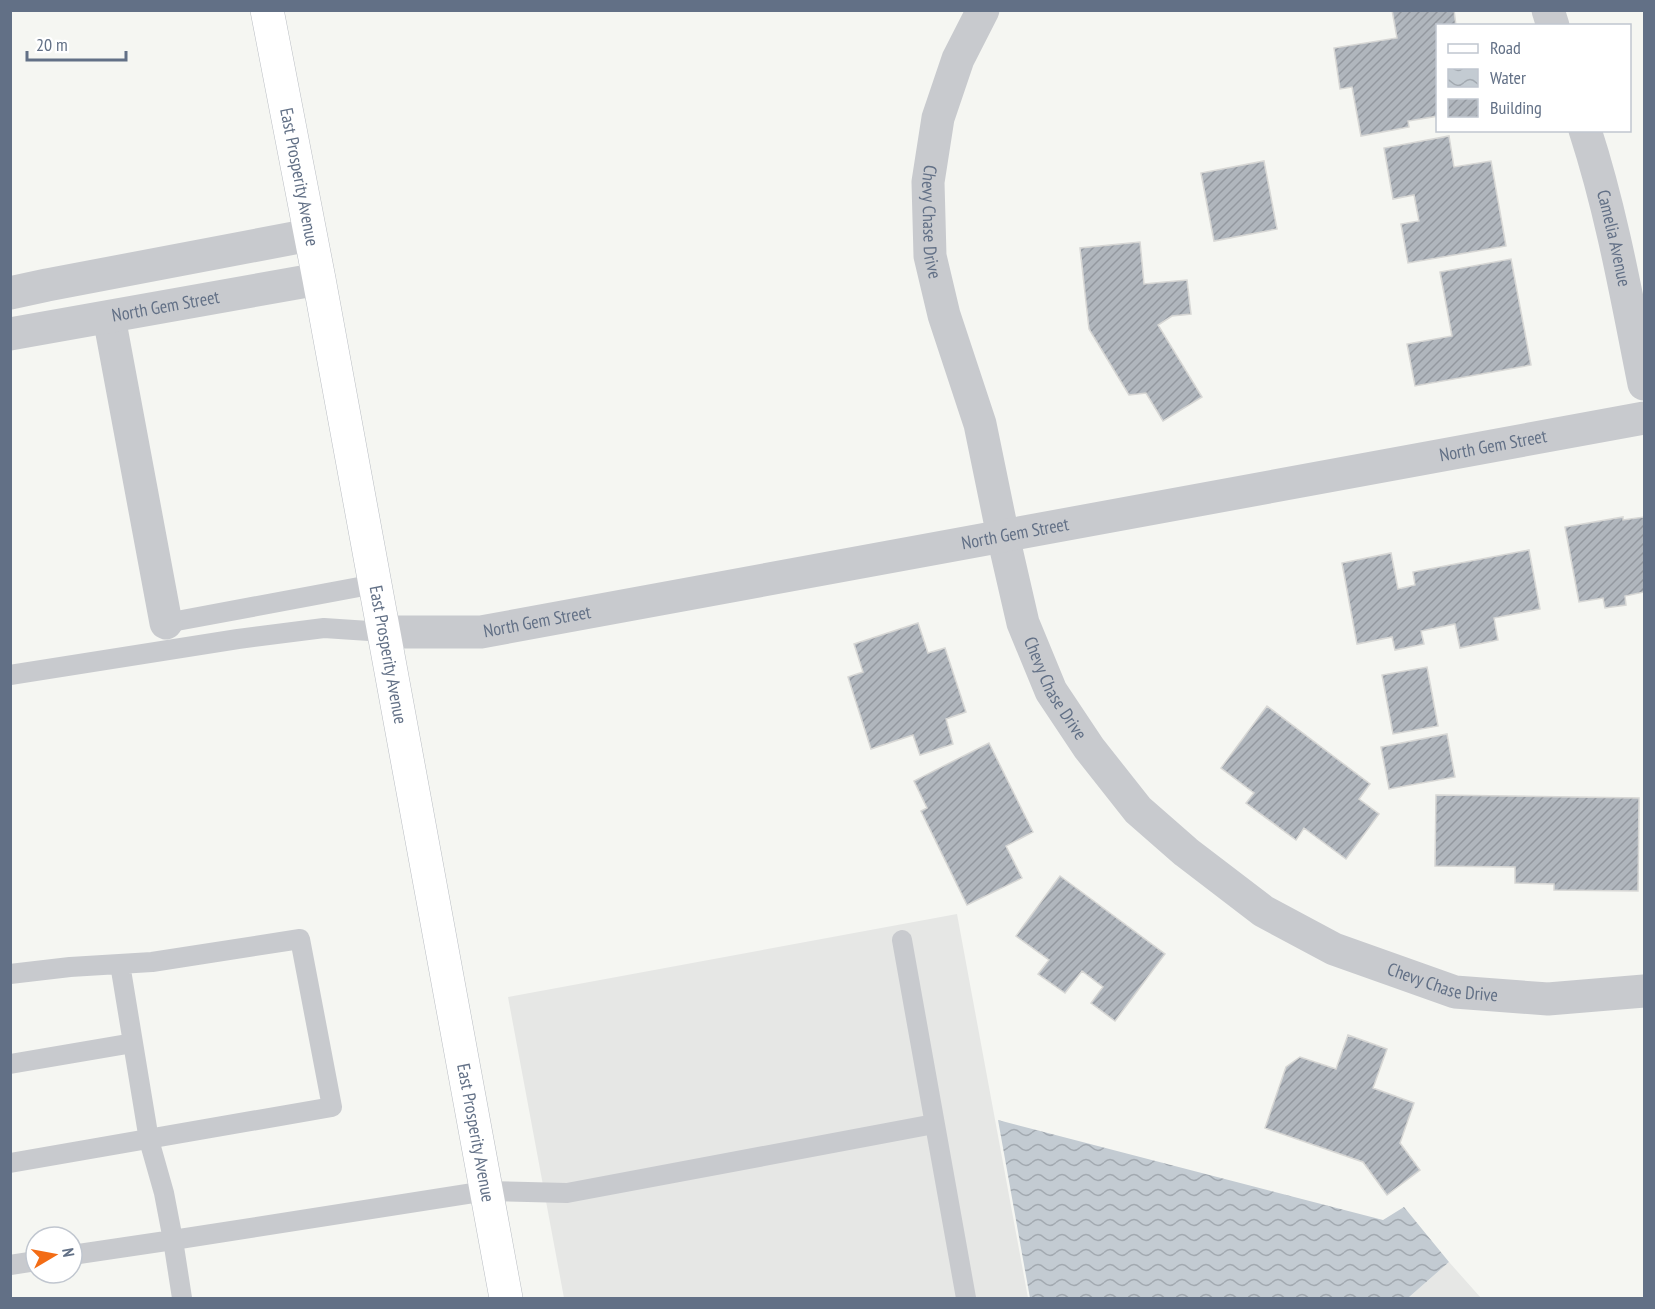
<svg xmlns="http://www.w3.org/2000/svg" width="1655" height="1309" font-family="'PT Sans Narrow',sans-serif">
<defs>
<pattern id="water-waves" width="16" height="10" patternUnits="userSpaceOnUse" patternTransform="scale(1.5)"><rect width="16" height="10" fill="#c3cbd2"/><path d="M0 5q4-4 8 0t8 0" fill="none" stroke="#a2a9b0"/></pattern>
<pattern id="building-hatch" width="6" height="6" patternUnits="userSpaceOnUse" patternTransform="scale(1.5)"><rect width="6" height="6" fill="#b0b6bd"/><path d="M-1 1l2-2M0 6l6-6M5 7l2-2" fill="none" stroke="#93989f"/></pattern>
</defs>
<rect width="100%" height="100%" fill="#f5f6f2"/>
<path fill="#e6e7e5" d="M957,914L1028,1298H564L508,997Z
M1449,1262L1481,1298H1408Z"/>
<path fill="url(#water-waves)" d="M998,1120L1383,1220L1404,1207L1449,1262L1408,1298H1030Z"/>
<path fill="url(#building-hatch)" stroke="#d7d7d5" stroke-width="1.5" d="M1392,10H1454L1456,26H1438V116L1408,121L1409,127L1361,136L1352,87L1340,89L1334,48L1397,38Z
M1449,136L1454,167L1491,161L1506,246L1408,263L1401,224L1419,221L1414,195L1393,199L1384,148Z
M1264,161L1277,229L1214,241L1201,173Z
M1140,242L1144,284L1187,280L1191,314L1172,316L1158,325L1202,397L1163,421L1146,393L1129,395L1089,329L1080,248Z
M1511,259L1531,365L1415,386L1407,344L1452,336L1440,272Z
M1623,517V520L1644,517V592L1625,596L1626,605L1605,608L1603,598L1579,602L1565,527Z
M1529,550L1540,609L1494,618L1498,640L1460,648L1455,624L1421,631L1424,644L1395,650L1392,637L1357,644L1342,563L1391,553L1398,589L1415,585L1413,572Z
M918,623L928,653L945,648L966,712L946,719L953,744L920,755L913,735L871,749L848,677L863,672L854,644Z
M1427,667L1438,726L1393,734L1382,675Z
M1267,706L1370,784L1359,799L1379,814L1346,859L1304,828L1296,840L1246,803L1254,793L1221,768Z
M1447,734L1455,777L1389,789L1381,747Z
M989,743L1033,832L1006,846L1022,878L967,905L921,811L927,808L914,781Z
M1436,795L1639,798L1638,891L1554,890V884L1515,883V867L1435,866Z
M1060,876L1165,954L1115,1021L1091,1003L1103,987L1082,971L1065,993L1038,974L1049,960L1016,936Z
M1348,1035L1387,1049L1373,1088L1414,1103L1400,1143L1420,1170L1387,1195L1363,1162L1265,1128L1286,1067L1300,1057L1336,1069Z"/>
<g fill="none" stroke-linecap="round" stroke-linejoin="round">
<g stroke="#b9bdc3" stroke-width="34">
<g id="secondary">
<path id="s5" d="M267,10L319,279L506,1298"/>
</g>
</g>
<path stroke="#c8cace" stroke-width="20" d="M166,623L375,584
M10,675L238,639L324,628L384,632
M902,940L966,1298
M120,964L149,1140L164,1193L173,1240L486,1191L567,1193L934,1124
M10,974L70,967L152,962L300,939L332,1107L10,1163
M10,1064L133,1043
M72,1255L173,1240L182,1298
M10,1265L36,1261"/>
<g stroke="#c8cace" stroke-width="33">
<path id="s1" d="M983,10L958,59L938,118L928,182L930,256L944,315L980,424L1003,536L1023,623L1051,691L1089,748L1138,810L1186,852L1263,911L1334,949L1455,992L1548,999L1644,991"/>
<path d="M1548,10L1553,26"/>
<path id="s2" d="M1585,130C1612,213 1627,299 1644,384"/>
<path d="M10,293L47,285L310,235"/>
<path d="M109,317L166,623"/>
<path id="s3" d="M10,334L319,279"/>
<path id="s4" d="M384,632H481L1644,418"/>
</g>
<use href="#secondary" stroke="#fff" stroke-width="33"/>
</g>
<g text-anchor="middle" stroke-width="6" stroke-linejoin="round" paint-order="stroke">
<g font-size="18" fill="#627086" stroke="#fff">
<text dy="6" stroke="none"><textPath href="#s5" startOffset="170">East Prosperity Avenue</textPath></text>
<text dy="6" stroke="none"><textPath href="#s1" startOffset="222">Chevy Chase Drive</textPath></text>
<text dy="6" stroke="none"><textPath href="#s2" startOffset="112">Camelia Avenue</textPath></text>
<text dy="6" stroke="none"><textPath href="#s3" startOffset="158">North Gem Street</textPath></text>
<text dy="6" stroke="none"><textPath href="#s4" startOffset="1126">North Gem Street</textPath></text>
<text dy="6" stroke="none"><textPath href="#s4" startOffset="640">North Gem Street</textPath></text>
<text dy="6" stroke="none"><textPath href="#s4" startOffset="154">North Gem Street</textPath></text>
<text dy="6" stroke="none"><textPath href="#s5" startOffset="656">East Prosperity Avenue</textPath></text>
<text dy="6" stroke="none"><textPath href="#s1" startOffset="708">Chevy Chase Drive</textPath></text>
<text dy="6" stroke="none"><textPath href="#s1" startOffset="1212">Chevy Chase Drive</textPath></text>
<text dy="6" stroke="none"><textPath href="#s5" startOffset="1142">East Prosperity Avenue</textPath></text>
</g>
</g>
<rect width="1655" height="1309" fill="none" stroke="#627086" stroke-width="24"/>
<rect x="1436" y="24" width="195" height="108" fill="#ffffff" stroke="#c0c6cf" stroke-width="1.5"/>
<rect x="1448" y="44" width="30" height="9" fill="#ffffff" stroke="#c0c6cf" stroke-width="1.5"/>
<text x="1490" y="54" font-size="18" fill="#627086">Road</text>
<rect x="1448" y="69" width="30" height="18" fill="url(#water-waves)" stroke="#c0c6cf" stroke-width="1.5"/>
<text x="1490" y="84" font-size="18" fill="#627086">Water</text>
<rect x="1448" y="99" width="30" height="18" fill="url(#building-hatch)" stroke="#c0c6cf" stroke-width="1.5"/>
<text x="1490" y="114" font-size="18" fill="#627086">Building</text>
<g transform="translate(54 1255) rotate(80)"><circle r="28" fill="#ffffff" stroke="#c0c6cf" stroke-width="1.5"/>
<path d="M0-4.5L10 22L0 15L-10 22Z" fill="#f36c15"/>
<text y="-9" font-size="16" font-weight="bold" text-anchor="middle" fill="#627086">N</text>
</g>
<path d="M27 51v9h99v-9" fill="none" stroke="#627086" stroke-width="3"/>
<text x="36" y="51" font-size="18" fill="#627086" stroke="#ffffff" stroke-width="4.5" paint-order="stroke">20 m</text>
</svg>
